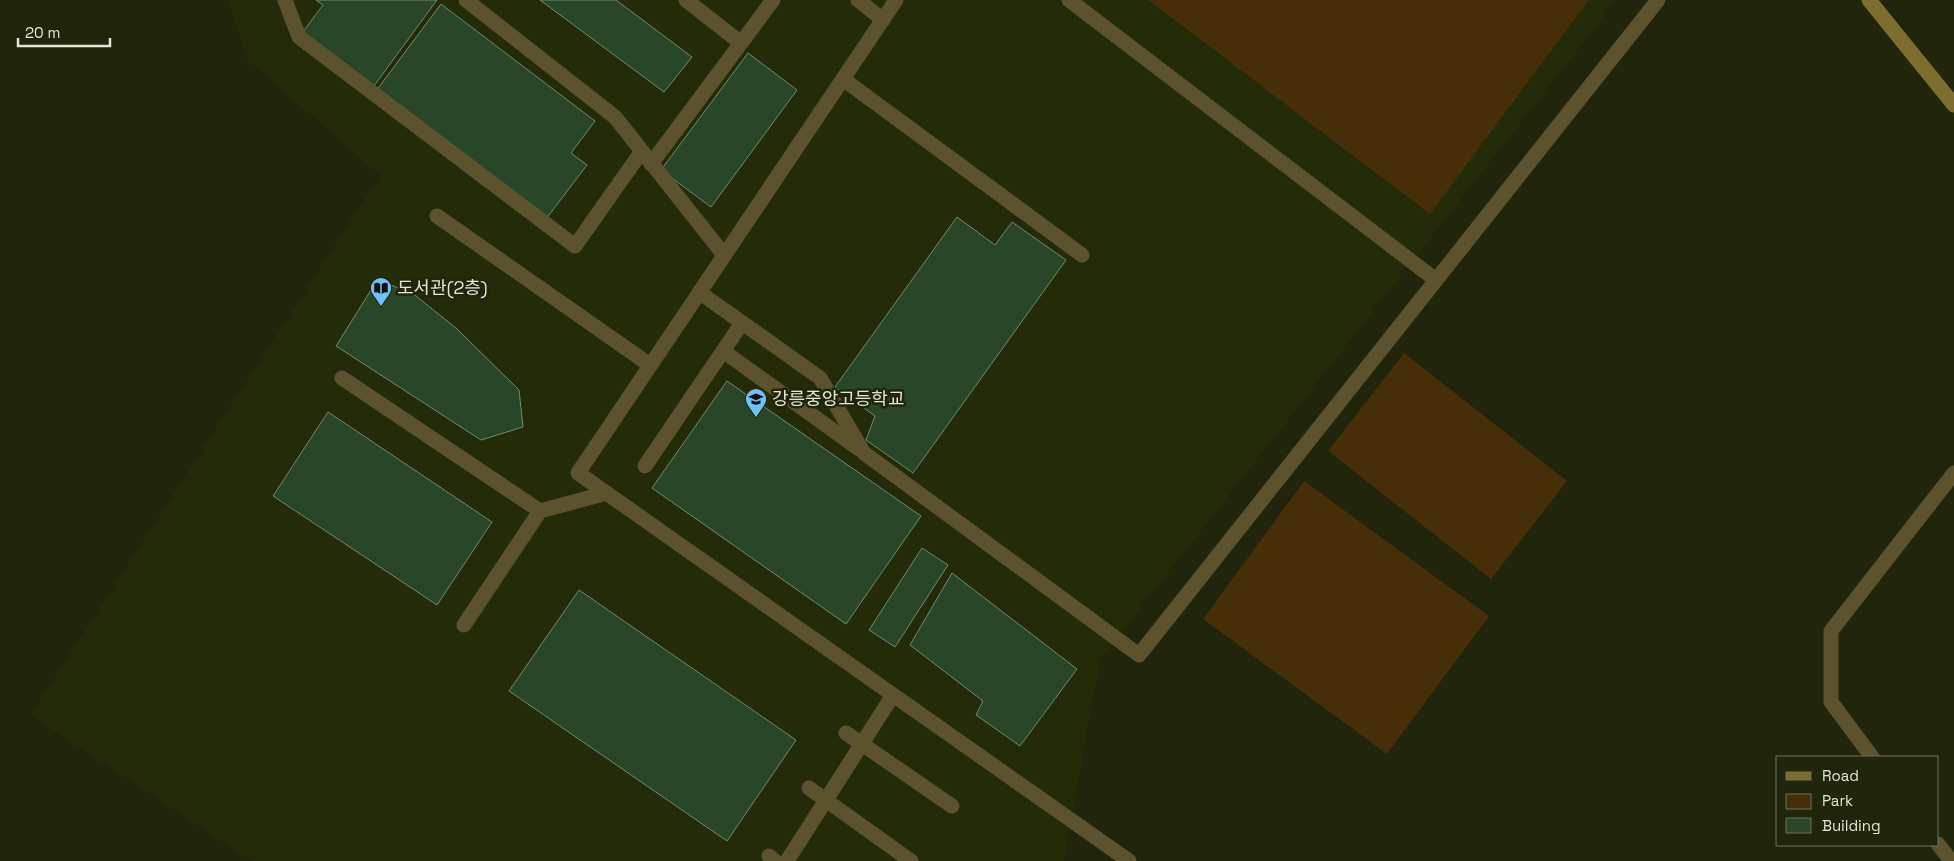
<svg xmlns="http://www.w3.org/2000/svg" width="1954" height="861" font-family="'Space Grotesk','Noto Sans KR',sans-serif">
<rect width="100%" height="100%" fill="#20250b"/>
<path fill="#242b09" d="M228,0H1617L1100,660L1064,861H251L30,715L380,175L247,60Z"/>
<path fill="#462e09" d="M1148,0H1589L1430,214Z
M1404,353L1567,481L1491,579L1328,451Z
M1304,481L1489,616L1387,754L1203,619Z"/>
<path fill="#294728" stroke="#738971" d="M316,0H437L371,90L299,37L323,5Z
M540,0H616L692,57L664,92Z
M441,4L595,121L571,153L587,165L543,223L373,95Z
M748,53L797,90L711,207L661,170Z
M957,217L995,245L1012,222L1066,260L913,473L866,440L875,416L835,387Z
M378,279L416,296L457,329L519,390L523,427L481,440L336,346Z
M727,381L921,516L846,624L652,488Z
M328,412L492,522L437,605L273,496Z
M922,548L948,565L895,647L869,630Z
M952,573L1077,669L1020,746L976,715L983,701L910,645Z
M579,590L796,740L727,841L509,691Z"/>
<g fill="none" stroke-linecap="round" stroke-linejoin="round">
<path stroke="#5c532e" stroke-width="15" d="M285,0L299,37L575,246L642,151
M466,0L615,117L724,255
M686,0L741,43
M858,0L883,20
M896,0L578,473L1129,861
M1069,0L1436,280
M843,79L1082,255
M651,164L773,0
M437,216L650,365
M699,292L820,378L864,453L1139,655L1658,0
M723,351L859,449
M342,378L540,511L607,493
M645,466L742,323
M464,625L540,511
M846,733L952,806
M1872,757L1831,702V631L1954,473
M809,788L911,861
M1938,844L1951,861
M769,856L775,861
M787,861L893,695"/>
<path stroke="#7d6e30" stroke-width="15" d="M1869,0L1954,105"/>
</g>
<defs>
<g id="library-pin" transform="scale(1.125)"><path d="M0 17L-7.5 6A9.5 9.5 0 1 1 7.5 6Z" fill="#70c1f4" stroke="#20250b"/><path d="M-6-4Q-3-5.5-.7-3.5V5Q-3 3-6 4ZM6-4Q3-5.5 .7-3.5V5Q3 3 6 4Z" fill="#111"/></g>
<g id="school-pin" transform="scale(1.125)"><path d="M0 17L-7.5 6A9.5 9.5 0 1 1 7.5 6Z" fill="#70c1f4" stroke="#20250b"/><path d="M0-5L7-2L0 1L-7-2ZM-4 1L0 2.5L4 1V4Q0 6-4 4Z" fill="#111"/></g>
</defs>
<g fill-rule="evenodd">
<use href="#library-pin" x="381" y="288"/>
<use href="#school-pin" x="756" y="399"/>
</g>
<g text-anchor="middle" stroke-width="5" stroke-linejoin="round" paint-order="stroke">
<g font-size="18" fill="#e2e6d6" stroke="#20250b" text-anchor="start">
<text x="397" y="294">도서관(2층)</text>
<text x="772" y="405">강릉중앙고등학교</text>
</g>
</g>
<rect x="1776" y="756" width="162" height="90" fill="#20250b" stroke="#6e725c"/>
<rect x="1786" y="772" width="25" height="8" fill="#7d6e30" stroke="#6e725c"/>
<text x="1822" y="781" font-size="15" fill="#e2e6d6">Road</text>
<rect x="1786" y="794" width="25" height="15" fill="#462e09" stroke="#6e725c"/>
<text x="1822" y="806" font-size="15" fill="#e2e6d6">Park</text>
<rect x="1786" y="818" width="25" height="15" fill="#294728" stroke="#6e725c"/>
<text x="1822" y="831" font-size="15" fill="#e2e6d6">Building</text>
<path d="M18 38v8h92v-8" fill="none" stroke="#e2e6d6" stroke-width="2.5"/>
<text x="25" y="38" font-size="15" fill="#e2e6d6" stroke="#20250b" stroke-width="4" paint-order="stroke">20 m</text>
</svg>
